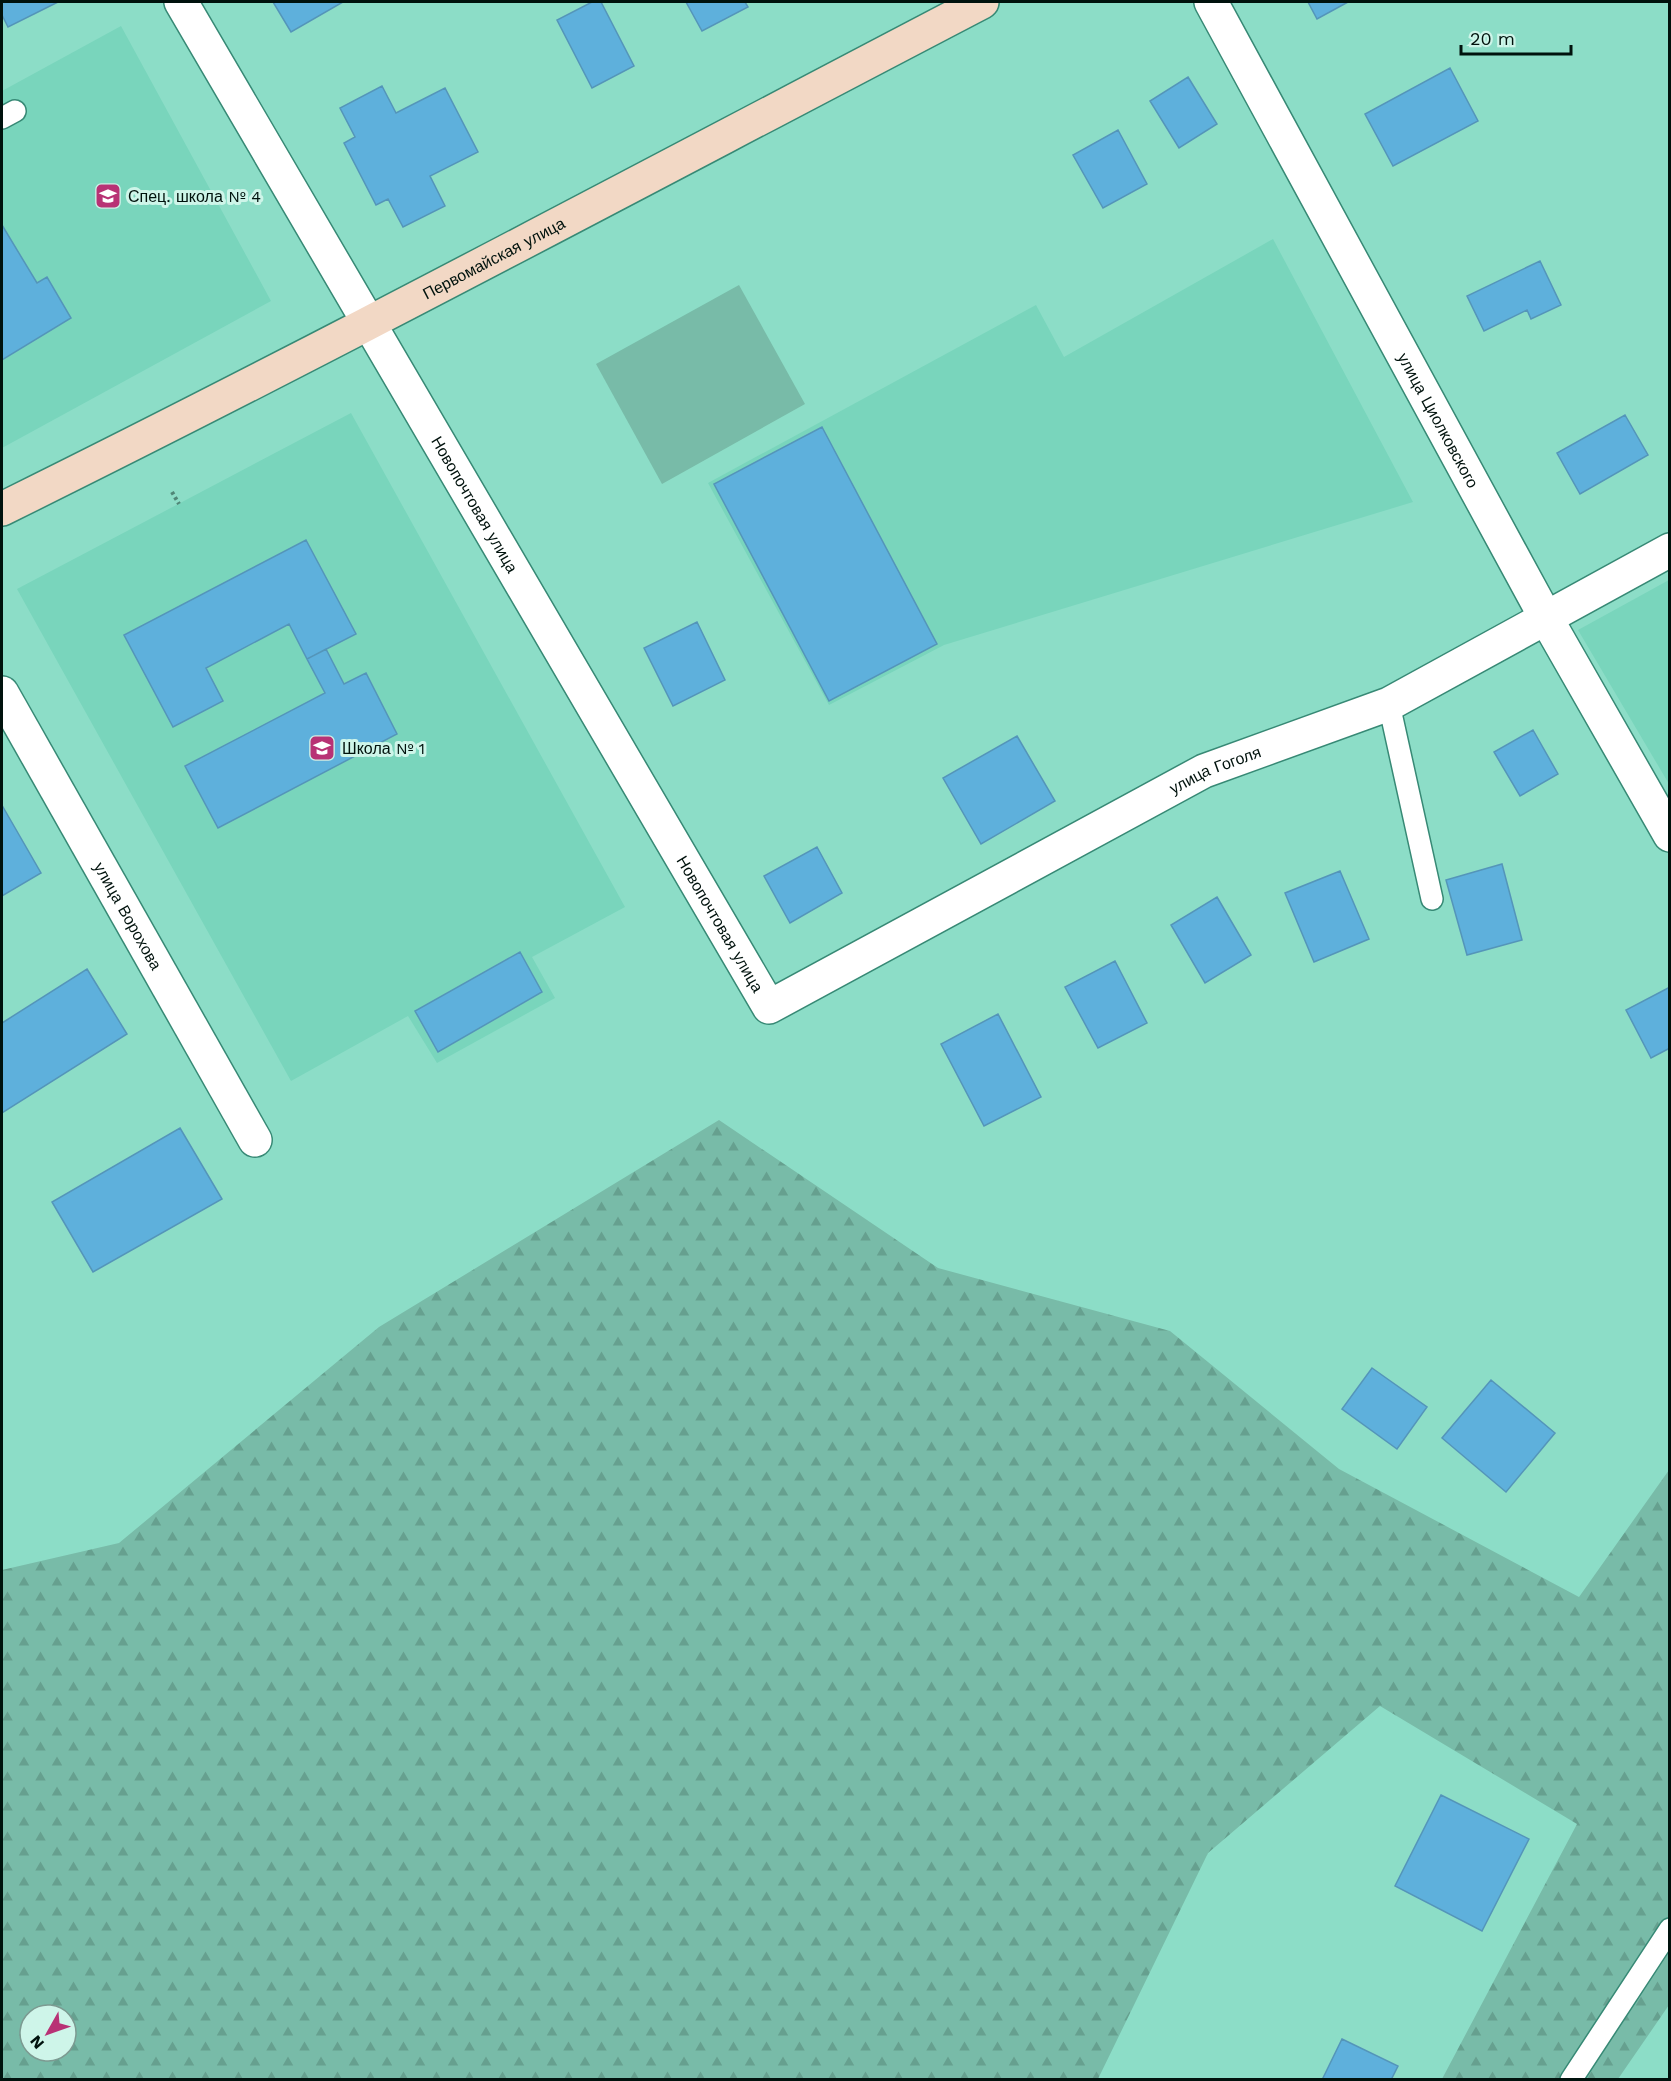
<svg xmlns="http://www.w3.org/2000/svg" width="1671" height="2081" font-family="'Work Sans',sans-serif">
<defs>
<pattern id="forest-firs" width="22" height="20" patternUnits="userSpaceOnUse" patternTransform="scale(1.5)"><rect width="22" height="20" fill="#78bba8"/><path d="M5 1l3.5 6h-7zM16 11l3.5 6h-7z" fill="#66a08f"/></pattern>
</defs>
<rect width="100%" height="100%" fill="#8cddc7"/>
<path fill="#79d5bc" d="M121,26L271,301L2,448V91Z
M1273,239L1413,502L944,645L829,705L708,483L1036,305L1064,357Z
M351,413L625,907L532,957L555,998L437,1063L408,1016L291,1081L17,589Z
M1669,580V784L1578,630Z"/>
<path fill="#78bba8" d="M739,285L805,404L662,484L596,364Z"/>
<path fill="url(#forest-firs)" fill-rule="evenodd" d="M719,1120L938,1268L1170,1331L1339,1469L1579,1597L1669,1470V2005L1618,2079H1442L1577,1824L1380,1706L1208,1853L1098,2079H2V1570L119,1543L379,1327ZM30,2015H66V2051H30Z"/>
<path fill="#5eb0dc" stroke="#5495b9" stroke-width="1.5" d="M2,2H58L8,27L2,15Z
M273,2H343L291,32Z
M592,2H601L634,66L592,88L557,20Z
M686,2H745L748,7L702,31Z
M1308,2H1348L1317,19Z
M1450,68L1478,121L1393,166L1365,114Z
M1188,77L1217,124L1179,148L1150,101Z
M382,86L396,113L445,88L478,152L430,176L445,206L403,227L388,199L376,205L344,143L355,137L340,108Z
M1118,130L1147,184L1103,208L1073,155Z
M2,225L37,283L47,277L71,318L2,360Z
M1540,261L1561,305L1531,319L1527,310L1484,331L1467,296Z
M1625,415L1648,455L1580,494L1557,453Z
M822,427L937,644L829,701L714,484Z
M306,540L356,634L307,659L289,624L206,668L223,701L173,727L124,635Z
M697,622L725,680L673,706L644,648Z
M326,649L344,684L366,673L397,734L218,828L185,766L325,693L307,659Z
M1533,730L1558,774L1520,796L1494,752Z
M1017,736L1055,801L981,844L943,778Z
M3,807L41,873L2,896V808Z
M817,847L842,893L790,923L764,876Z
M1502,864L1522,940L1467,955L1446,880Z
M1340,871L1369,939L1314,962L1285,893Z
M1217,897L1251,955L1205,983L1171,925Z
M520,952L542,992L438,1052L415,1011Z
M1115,961L1147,1023L1098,1048L1065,987Z
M87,969L127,1034L2,1113V1023Z
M1670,987V1048L1651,1058L1626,1010Z
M998,1014L1041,1097L984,1126L941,1044Z
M180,1128L222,1199L93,1272L52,1202Z
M1372,1368L1427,1407L1397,1449L1342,1409Z
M1491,1380L1555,1433L1506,1492L1442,1438Z
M1441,1795L1529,1839L1482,1931L1395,1886Z
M1342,2039L1398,2066L1391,2080H1322Z"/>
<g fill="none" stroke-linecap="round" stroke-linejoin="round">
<g stroke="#378975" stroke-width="24">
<path id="lane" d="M2,118L15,111
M1389,704L1432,899
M1571,2080L1670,1929"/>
</g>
<g stroke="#378975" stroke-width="36">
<g id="street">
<path id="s1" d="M181,2L769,1007L1204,771L1389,704L1670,550"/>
<path id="s2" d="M1211,2L1546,618L1670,835"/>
<path id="s3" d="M2,693L255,1140"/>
</g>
</g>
<g stroke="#378975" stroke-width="36">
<g id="secondary">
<path id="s4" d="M2,509C332,346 656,172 982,2"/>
</g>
</g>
<path stroke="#508677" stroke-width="4" stroke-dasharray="3 3" stroke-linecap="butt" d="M172,492L179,504"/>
<use href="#lane" stroke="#fff" stroke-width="21"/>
<use href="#street" stroke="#fff" stroke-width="33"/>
<use href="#secondary" stroke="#f2d8c5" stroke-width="33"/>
</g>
<defs>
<g id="school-square" transform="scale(1.35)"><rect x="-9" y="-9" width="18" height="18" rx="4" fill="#b83275" stroke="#cef5e9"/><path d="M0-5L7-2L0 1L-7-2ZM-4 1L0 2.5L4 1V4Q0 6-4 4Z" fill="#fff"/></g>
</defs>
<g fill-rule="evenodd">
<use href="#school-square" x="108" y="196"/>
<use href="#school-square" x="322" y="748"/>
</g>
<g text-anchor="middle" stroke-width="6" stroke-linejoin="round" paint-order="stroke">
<g font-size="16" fill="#00120d" stroke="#cef5e9" text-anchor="start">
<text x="128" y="202">Спец. школа № 4</text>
<text x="342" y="754">Школа № 1</text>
</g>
<g font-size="16" fill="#00120d" stroke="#cef5e9">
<text dy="6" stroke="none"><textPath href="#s4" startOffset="552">Первомайская улица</textPath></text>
<text dy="6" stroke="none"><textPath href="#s2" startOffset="476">улица Циолковского</textPath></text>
<text dy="6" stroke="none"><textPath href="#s1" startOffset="582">Новопочтовая улица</textPath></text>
<text dy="6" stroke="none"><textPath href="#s1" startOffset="1670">улица Гоголя</textPath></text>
<text dy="6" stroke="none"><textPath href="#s3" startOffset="256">улица Ворохова</textPath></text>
<text dy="6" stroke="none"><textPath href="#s1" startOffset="1068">Новопочтовая улица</textPath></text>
</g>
</g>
<rect width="1671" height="2081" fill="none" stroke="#00120d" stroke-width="6"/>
<g transform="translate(48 2033) rotate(230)"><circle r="28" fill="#cef5e9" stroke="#7c9a91" stroke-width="1.5"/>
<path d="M0-4.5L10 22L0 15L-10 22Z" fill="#b83275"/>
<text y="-9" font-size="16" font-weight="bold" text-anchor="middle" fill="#00120d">N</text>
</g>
<path d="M1461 45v9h110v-9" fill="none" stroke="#00120d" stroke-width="3"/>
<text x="1470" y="45" font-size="18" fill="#00120d" stroke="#cef5e9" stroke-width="4.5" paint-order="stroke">20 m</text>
</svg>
